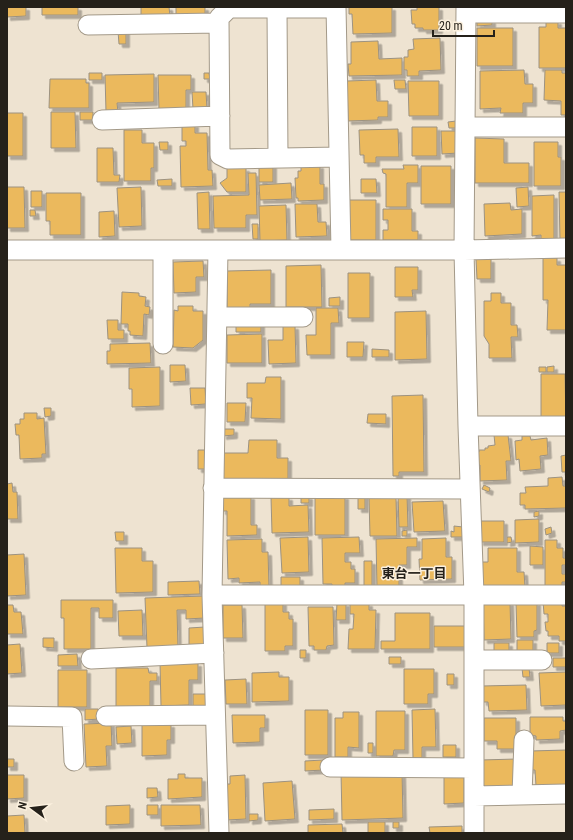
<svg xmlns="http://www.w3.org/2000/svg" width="573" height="840" font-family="'Roboto Condensed','Noto Sans JP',sans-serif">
<defs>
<filter id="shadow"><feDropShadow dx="3.5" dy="3.5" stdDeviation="0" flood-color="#0004"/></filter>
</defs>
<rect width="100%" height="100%" fill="#eee3d1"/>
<path fill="#ebb95d" stroke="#9c9281" filter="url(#shadow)" d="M7,7H26V16L7,17Z
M42,7H78V15H42Z
M141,7H169L170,16L141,17Z
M176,7H205V15L176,16Z
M349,7H392V33L353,34L352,14H349Z
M417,7H439V30H423V28H415V24H412L411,10H417Z
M492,20V25L477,26V21Z
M546,21H558V28H566V68H539V27H546Z
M477,28H513V66H477Z
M118,31H126V44H119Z
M440,38L441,70L419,71V76H407V70H404V57H408V50L414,49L413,39Z
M378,41L379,59L402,58V75L349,76L348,64H351V42Z
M524,70L525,84H533V103H523V113H500L501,108L480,109V71Z
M545,70H562V73H566V115H561V101L544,100Z
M89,73H102V80H89Z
M204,73H209L210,79H204Z
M154,74V102L117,103L118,112H106L105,75Z
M158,75H191V90H186V109L159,110Z
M50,79H86V83H89V108H49Z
M376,80L377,101H388V117H378V120L348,121L347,81Z
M394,80H405L406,89H395Z
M408,81H439V116H409Z
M192,92H206L207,109H193Z
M51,112H75L76,148H51Z
M80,112H93V120H80Z
M7,113H23V156H7Z
M456,121V128H449L448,122Z
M182,124H195V133H207L208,170H212L213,186L181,187L180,146H186V141H182Z
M412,127H437V156H412Z
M398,129L399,157H376V163H364V155H360L359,130Z
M124,130H142V143H154V168H151V181H124Z
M441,131H457L458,153L442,154Z
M475,138L504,139V163H529V183H475Z
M159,142H168V150H160Z
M534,142H558V157H561V186H534Z
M97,148H113L114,175H120L119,182H97Z
M259,165H273V182H259Z
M320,165V184H324V200L298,201V198H296L295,178H298V171H301V166Z
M403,165H418V183H407V207H386V174L383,173L382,169H404Z
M421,166H451V204H421Z
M227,168H246V192H227L220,183L227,178Z
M248,173H256L257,215H246V228H214L213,196L249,195Z
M172,179V186H158L157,180Z
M361,179H376L377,193H361Z
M291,183L292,199L260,200L259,185Z
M7,187H24L25,228H7Z
M141,187L142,226L119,227L117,188Z
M528,187L529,206L517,207L516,188Z
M31,191H42V207H31Z
M209,192L210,229H198L197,193Z
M559,192H566V241H560Z
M46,193H81V235H50V221H46Z
M554,195V240H541V235L532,236V196Z
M349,200H376V240H349Z
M510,203L511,210L522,209V234L485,236L484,204Z
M295,204H317L318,222H326L327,236L296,237Z
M286,205L287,240L260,241L259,206Z
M383,209H412V231H418V240H383V230H388V220H383Z
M30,210H35L36,216H30Z
M114,211L115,236L99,237V212Z
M252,224H258V239H253Z
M543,258H557V265H566V330H547L548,300H543Z
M476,259H491V279H477Z
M203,261L204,277H196V292L174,293L173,262Z
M321,265L322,307H286V266Z
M395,267H418V290H412L413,297H395Z
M271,270V304H250V308H227V271Z
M348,273H370V318H348Z
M122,292L139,293V296L146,297L145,306L150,307L149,315L144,314L143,336L130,335V331H128V324H121Z
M491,293H501V303H511V325H517L518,337H511L512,358H489V344L484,336V301H491Z
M340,297V306H329V298Z
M178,306H193V311H203V340L193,348L173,347L174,310L178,311Z
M316,308H338L339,323H331V355H307L306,335H316Z
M426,311L427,359L395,360V312Z
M107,320H118V330H124V339H108Z
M261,323V332H236V324Z
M283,326H295L296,363L269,364L268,340H283Z
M262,334V363H227V335Z
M347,342H364L363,357H347Z
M150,343L151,363L107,364V351H110V344Z
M372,349L389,350V357H372Z
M170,365H185L186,381L170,382Z
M554,366V372H547V367Z
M160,367V406L132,407V389H129V368Z
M539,367H546V372H539Z
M541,374H565L566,422H541Z
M266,377H281V419L251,418L252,398H247V383H265Z
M190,388H205L206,404L191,405Z
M423,395L424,472H399V476H393L392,396Z
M227,403H246L245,422H227Z
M44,408H51V416L45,417Z
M24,413H37V419L44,418L46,454H42V458L20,459L19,435H16L15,424H20V419H24Z
M368,414H386V424L367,423Z
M223,429H234V435L223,436Z
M494,435H508L511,461H506L507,480L480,481V465H477L476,452H479V450H485V448H488V446L495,445Z
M522,436H530L531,440L547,438L548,455L540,456L541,469L520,471L519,459L516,460L515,441L522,440Z
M249,440H277V458H288V479H223L222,453H248Z
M198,450H208V469H198Z
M566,455V472H562L561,456Z
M562,477L563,486H566V508L525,509V505H520V493H526L525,487L548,486V478Z
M12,483L13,492H17L18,519H7V484Z
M484,485L490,488L489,492L482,489Z
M365,495V509H358V496Z
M398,495H407L408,527H399Z
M222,496H251V525H257V535L227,536V511H222Z
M301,496H309V503H301Z
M315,496H345V535H315Z
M271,497H289V506L308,505L309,532L272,533Z
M369,498H396L397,536H370Z
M443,501L445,531L414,532L412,502Z
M539,511V516L534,517V512Z
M539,519V542L515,543V520Z
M480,521H504V542H480Z
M454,526L463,527V537H451V531L454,532Z
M551,527L552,533L546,535L545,529Z
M407,530V536H402V531Z
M115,532H124V541H116Z
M308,537L309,572L282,573L280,538Z
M359,537L360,553H345V562H351V569H355V583H345V587H332V584H323L322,538Z
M507,537H511L512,542L507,543Z
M417,538V547H407V565H399V588L377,589L376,539Z
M446,538V557H452V579L420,580L419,559H422V539Z
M262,539V552H268L269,587H260V582L239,583V578L228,579L227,540Z
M545,540H557V548H563V558H566V565H562V574H566V582H562V591H545Z
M530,546L543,547V565H530Z
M115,548H142V561H153V592L116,593Z
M488,548H517V572H524L525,587L480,588V562H488Z
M24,554L26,595L7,596V555Z
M364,561H372V586H364Z
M281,577H300V588L281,589Z
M199,581L200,594L168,595V582Z
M204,596L205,618L186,619V610H177L178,648H147L145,598Z
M61,600H113V618H99V608H91V649H64V618H61Z
M562,600V606H566V641H559V636H548V631H546L545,622H548V614H544L543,601Z
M265,602H283V612H289V619H293V646H285V651H265Z
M510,602L511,639L484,640L483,603Z
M537,602V630L534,631V637H517L516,603Z
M337,603H346V620H336Z
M350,603H369V610H376L375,649H348L349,629H353L354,614H350Z
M7,605H13L14,612H21L23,634H7Z
M223,605H242L243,638H223Z
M308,607H333L334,645L327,646L326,650H314V646H309Z
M142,610L143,636H119L118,611Z
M395,613H430V649H381V641H395Z
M434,626H465V647H434Z
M205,627V646L189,647V628Z
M43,638H54V648L43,647Z
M517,640H533V654H517Z
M494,643H509V652H494Z
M547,643H559V653H547Z
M20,644L22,673L7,674V645Z
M300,650H306V658H300Z
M77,654L78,666H58V655Z
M389,657H401V664H389Z
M553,658H566V667H553Z
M160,663H198V680H189V705L161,706Z
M116,668H148L149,673H157V681H150V709L116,710Z
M522,668H529L530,677H523Z
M404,669H434V694H428V704H404Z
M58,670H87V707H58Z
M279,672V677H289V701L252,702V673Z
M566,672V705L541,706L539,673Z
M447,674H454V685H447Z
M246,679L247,704H226L225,680Z
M526,685L527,710L489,711L488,702H483L482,686Z
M193,694H209V708L193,709Z
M85,709H98L99,719L85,720Z
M435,709L436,747H422V758H413L412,710Z
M305,710H328V755H305Z
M376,711H405V750H394L393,756H376Z
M343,712H359V748L348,747V757H335V718H343Z
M232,715H265V728H260V742L233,743Z
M530,717H563V721H566V730L560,731V739L536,740V736L530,735Z
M484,718H516V749H497V741H484Z
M111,723L112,746H106L107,766L86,767L84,724Z
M142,724H171V740H167V755L142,756Z
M131,726L132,743L117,744L116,727Z
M368,743H373V753H368Z
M443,745H456V757H443Z
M566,750V785L536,786L535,770H530V751Z
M7,759H14V767H7Z
M517,759L518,788L481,789L480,760Z
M323,760L324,770L305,771V761Z
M402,771L403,818L342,820L341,772Z
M464,771V803L444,804V772Z
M178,774H185V778H202V797L168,799V779H178Z
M7,775H24V798L7,799Z
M245,775L246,819L227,820L226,784H230V776Z
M292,781L295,819L265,821L263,783Z
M147,788H157L158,797L147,798Z
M130,805V824L106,825V806Z
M147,805H158V815H147Z
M161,805H200L201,825L161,826Z
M334,809V819L309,820V810Z
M249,814H258V820L249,821Z
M24,815L25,833H7V816Z
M368,822H385V833H368Z
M393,822H399V828H393Z
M342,824L343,833H308V825Z
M462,826V833H430L429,827Z"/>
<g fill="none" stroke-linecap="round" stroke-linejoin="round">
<g stroke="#a39988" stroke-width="21">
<path id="street" d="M336,7L341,250
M466,7L464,250L468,426L474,595V833
M277,8L278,158
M336,8H229L219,18L220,155L228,159L339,157
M466,13H566
M88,25L219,23
M102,120L220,116
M465,127H566
M7,250H464L566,248
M163,250V344
M218,250L212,595L219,833
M217,317H303
M468,426H566
M213,488L470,489
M212,595H566
M91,659L214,653
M474,660H542
M7,716L72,717L74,761
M106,716L215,715
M330,767L474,768
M522,795L524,740
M474,796L566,794"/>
</g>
<use href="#street" stroke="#fff" stroke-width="19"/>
</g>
<g text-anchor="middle" stroke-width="3" stroke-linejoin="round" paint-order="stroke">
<g font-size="13" font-weight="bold" fill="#25211a" stroke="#fbf0de">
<text x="414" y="578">東台一丁目</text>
</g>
</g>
<rect width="573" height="840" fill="none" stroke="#25211a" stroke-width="16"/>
<g transform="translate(32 808) rotate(285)" stroke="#fbf0de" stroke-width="3" paint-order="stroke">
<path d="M0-3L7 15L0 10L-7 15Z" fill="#25211a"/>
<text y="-6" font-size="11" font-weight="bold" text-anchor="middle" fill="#25211a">N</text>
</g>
<path d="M433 30v6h61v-6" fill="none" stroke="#25211a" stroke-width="2"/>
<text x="439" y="30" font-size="12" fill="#25211a" stroke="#fbf0de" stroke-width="3" paint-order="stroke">20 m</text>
</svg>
